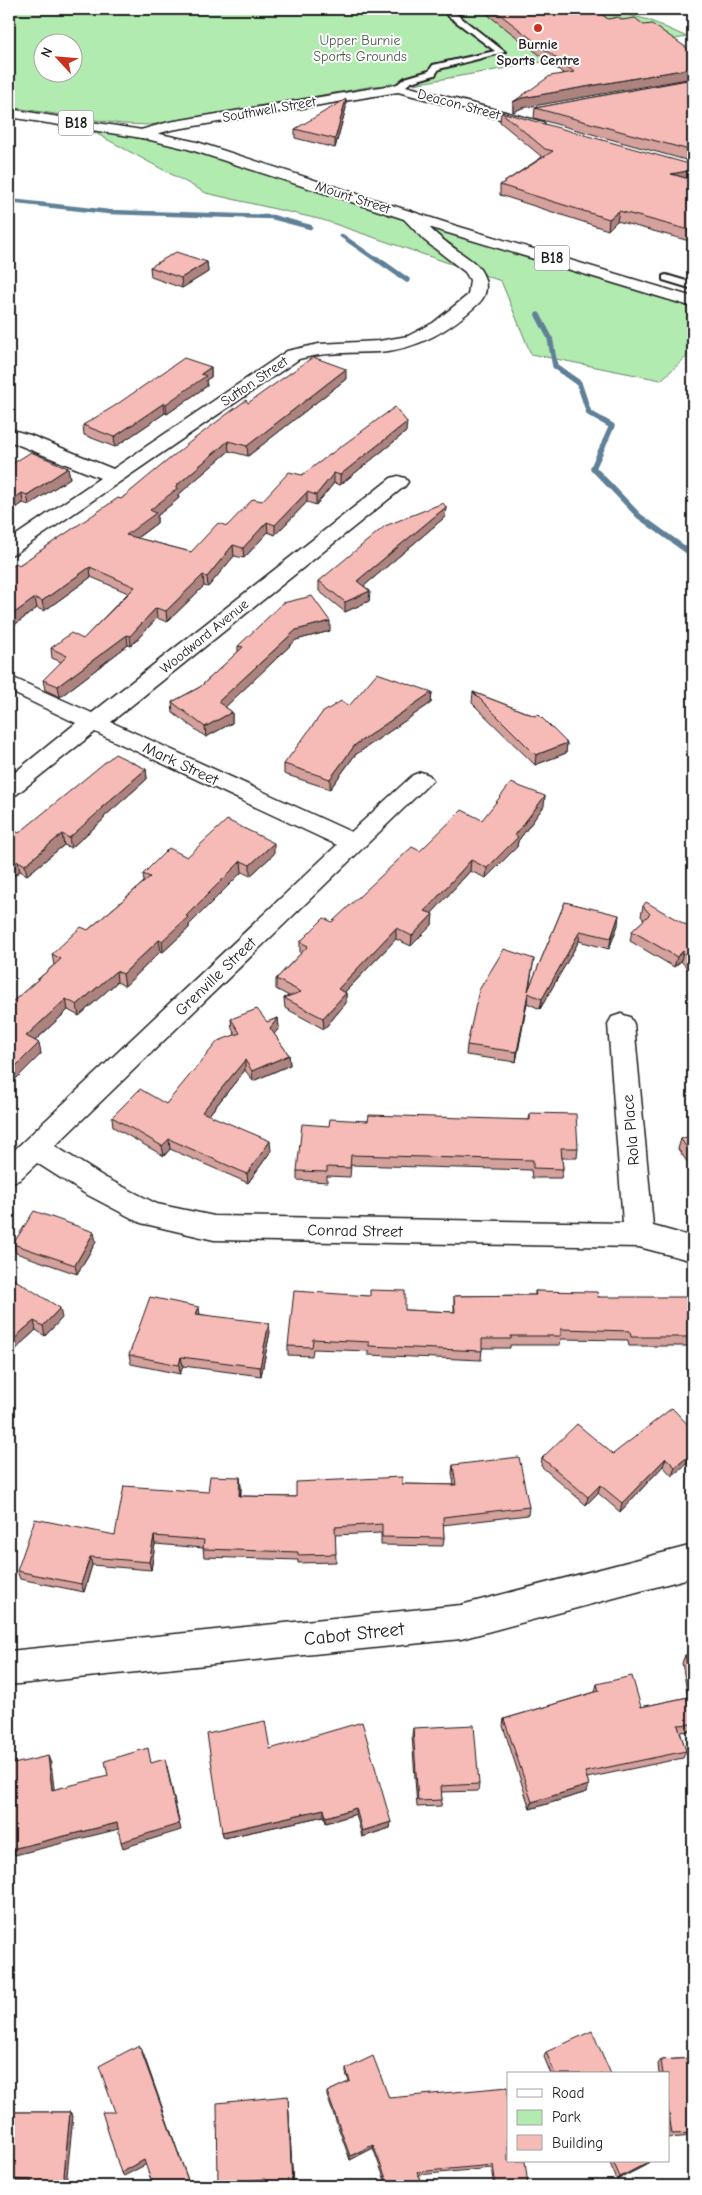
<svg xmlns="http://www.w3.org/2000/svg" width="702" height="2195" font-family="'Comic Neue',sans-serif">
<rect width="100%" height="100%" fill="#fff"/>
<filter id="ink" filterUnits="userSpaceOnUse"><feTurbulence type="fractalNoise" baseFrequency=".02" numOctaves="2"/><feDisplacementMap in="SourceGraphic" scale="10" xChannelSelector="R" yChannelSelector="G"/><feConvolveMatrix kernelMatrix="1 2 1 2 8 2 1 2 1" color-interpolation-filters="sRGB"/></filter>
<g filter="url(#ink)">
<path fill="#b1ebb0" stroke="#668466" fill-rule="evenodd" d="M9,9H605L649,20L687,37L414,84L374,86L150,125L122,124L9,107ZM42,42H72V72H42Z
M75,122L142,134L693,302V351L661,380L531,354L501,281L323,220L206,193Z"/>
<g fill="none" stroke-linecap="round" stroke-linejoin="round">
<path stroke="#5f8097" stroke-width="4.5" d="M9,201L109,212L272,217L310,227
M342,236L378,261"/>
<path stroke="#5f8097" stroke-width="5.5" d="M377,259L407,280
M538,315L550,338L555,366L579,383L589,413L612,426L593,468L639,516L693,555"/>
<g stroke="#1c1c1c" stroke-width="4">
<path id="lane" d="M451,9H459L455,13L505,52L439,69L435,75L411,82L401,90H395V86L405,78L429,71L433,65L495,51L447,15L446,13Z
M666,275L693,283V289L663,280V276Z"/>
</g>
<g stroke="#1c1c1c" stroke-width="3">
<path id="street" d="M398,84L543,122L545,125L543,128L538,129L398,92L171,130L142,138L137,137L135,134L137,131L169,122Z
M410,211C421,214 427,226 435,233C446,243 460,252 472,261C485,271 492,290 479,303C450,330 419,349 379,352C352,353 326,352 299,359L16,553L9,555V540L100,478L9,441V429L30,435L113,469L287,351L319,344L379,341L408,336L433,323L468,295L470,280L465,272L424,240L404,219L402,216L404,213Z
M398,476L405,478L408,482L405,486L111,722L351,832L413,775L421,772L429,775L433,780L55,1146L104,1177L157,1204L214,1216L623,1223L608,1024L612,1017L621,1014L630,1017L634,1024L653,1226L693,1237V1261L639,1247L214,1240L141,1223L84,1193L37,1163L19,1180L9,1183V1155L337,845L95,732L17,794L9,797V777L76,723L9,691V676L92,713L391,478Z
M693,1545V1577L461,1639L9,1685V1651L461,1605Z"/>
</g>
<g stroke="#1c1c1c" stroke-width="3">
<path id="highway" d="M9,109L142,130L197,142L450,224L693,297V307L438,230L188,149L142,138L9,117Z"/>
</g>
<use href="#lane" fill="#fff" fill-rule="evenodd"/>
<use href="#street" fill="#fff" fill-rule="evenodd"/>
<use href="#highway" fill="#fff" fill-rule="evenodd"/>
</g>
<path fill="#d4a19d" stroke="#1c1c1c" d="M483,9H594L608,19L622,20L644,25L522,108L513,112V102L563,73L483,11Z
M693,79V162L534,118L535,108Z
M346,108L335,148L295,138V129Z
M501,112L693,180V242L617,221L608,230L500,195V185L542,157L500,122Z
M207,262L208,272L182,288L151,277L150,267Z
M211,367V377L206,380L207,386L167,414L165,413L115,447L84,435L83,425Z
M346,379L248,456L229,451L178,495L179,498L157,516V523L137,538L191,552L227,526L302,475L406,432L340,485L334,483L316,505L307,502L275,535L268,532L244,558L234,556L208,587L204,586L167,622L157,618L131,646L128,645L60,697L45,690L43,680L61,662L52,658L51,648L83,639L128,593L91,577L44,611L37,608L9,629V568L19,565L121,499L248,403Z
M9,466L68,468L70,478L29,505L23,503L9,513Z
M446,507L445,517L364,586L370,591L369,601L345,612L319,591V581Z
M330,631L296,640L225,707L232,712V723L206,737L173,713L172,702L200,687L238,652V646Z
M432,692L431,703L355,755L330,789L284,774V764L349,706Z
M473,692L535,716L567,743L566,753L535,765L472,703Z
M146,769L147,779L104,817V819L71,848L64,845L27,875L20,871L9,880L19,833Z
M544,806L518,841L517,847L486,878L470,871L431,914L432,925L411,946L396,939L345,992L346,993V1003L324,1029L285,1008L284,998L289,996L276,989V979L301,953H300V942L332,922L420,851L482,820Z
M274,854L250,876L242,872L189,925V928L163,952L161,951L125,986L117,982L79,1016L68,1010L35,1041L39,1043L41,1054L9,1086V1005L54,965L52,954L88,930L144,882L143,874L187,857Z
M565,902L618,925L609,949L579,941L540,1009L527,1003L516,1062L466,1055L467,1045L534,959L529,989Z
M643,906L693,929V975L681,961L674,967L630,941L632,931L644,920L641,916Z
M278,1018L279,1028L274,1034L289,1055L290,1065L253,1081L245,1070L209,1115L271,1151L248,1183L170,1149L164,1156L113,1127L112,1117L166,1104L235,1034L232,1029L231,1019L267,1022Z
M530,1113L578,1148L577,1158H562L563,1169L561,1178H532L531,1170L351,1165L350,1177L327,1176V1182L297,1180V1171L329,1126L368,1121L529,1120Z
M693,1135V1170L678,1149L681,1139Z
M96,1242L77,1274L16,1253L13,1244Z
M9,1276L62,1318L45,1336L36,1330L25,1340Z
M535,1291L598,1297L693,1309V1346H629L628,1340L561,1339L560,1345H510V1348H482L481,1360L368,1355V1351L313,1349L312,1356L288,1355V1346L405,1310L454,1312V1296L535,1295Z
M200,1314L270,1332L261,1376L183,1366L180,1374L131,1364L129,1355Z
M693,1430L672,1476L663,1466L620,1512L598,1493L586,1505L541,1466L542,1458L613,1454Z
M453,1465L529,1507L528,1515L443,1525L444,1538L443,1546L381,1545V1533L335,1535L336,1562L298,1563V1560L204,1557L203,1548L155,1544L151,1570L92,1565L84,1592L20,1579L17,1571L115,1535L208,1492L241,1486V1496L296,1497L402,1484L454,1485L452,1473Z
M685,1655H693V1731L680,1732L686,1751L683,1758L587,1778L589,1785L587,1792L530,1809L503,1726L504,1719L595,1692L597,1684L641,1707L688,1697L682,1663Z
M413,1728L479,1784L478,1791L441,1792L442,1800L441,1806L417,1807L412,1735Z
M270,1749L391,1822L390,1828L362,1837L356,1814L326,1823L324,1816L224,1838L222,1832Z
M546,2052L611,2074H551L544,2057Z
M693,2058V2136L669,2138L668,2074H659L658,2064L661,2060Z
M346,2069L389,2098L528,2186H494L491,2168L418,2175L422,2186H387L373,2148L350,2160L327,2096V2092L349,2082L346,2073Z
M288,2100L293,2186H265V2182L220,2186L218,2183Z
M9,2112H70L73,2116L31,2183L9,2182Z
M609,2161H649L646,2165L617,2180Z"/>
<path fill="#ad8380" stroke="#1c1c1c" d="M693,68V78L522,108L513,112V102L522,98Z
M346,99V108L335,148V139Z
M693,170V180L671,174Z
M619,211L617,221L608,230L609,219Z
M207,262L208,272L182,288L181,278Z
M211,367V377L206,380L207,386L167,414L166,404L201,374Z
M346,369V379L248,456L247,446Z
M164,403L165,413L115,447L114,437Z
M407,422L406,432L340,485V475Z
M228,441L229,451L178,495L179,498L157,516V523L127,545L126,535L150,510L175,487Z
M68,468L70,478L29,505L27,495Z
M334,473V483L316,505V495Z
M307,492V502L275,535V525Z
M22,493L23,503L9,513V502Z
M446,507L445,517L357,592V581Z
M267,522L268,532L244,558L243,548Z
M233,545L234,556L208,587L207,577Z
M90,567L91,577L44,611L42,601Z
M203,575L204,586L167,622L166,611Z
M370,591L369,601L345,612V602Z
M35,598L37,608L9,629V617Z
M156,608L157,618L131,646L130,636Z
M330,621V631L296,640L219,713L218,702L296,630Z
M127,635L128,645L60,697L58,686Z
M432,692L431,703L355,755L330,789V779L355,745Z
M232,712V723L206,737L205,727Z
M11,723L13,733L9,735V724Z
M567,743L566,753L535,765L536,755Z
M146,769L147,779L104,817V819L71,848L69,838L101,808Z
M545,796L544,806L518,841L517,847L486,878L487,868L515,835Z
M62,834L64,845L27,875L25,865Z
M274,843V854L250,876V865Z
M471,860L470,871L425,921V911Z
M18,861L20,871L9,880V868Z
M241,861L242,872L189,925V928L163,952L162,941L186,916Z
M433,914L432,925L411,946L412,936Z
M619,915L618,925L609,949L611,938Z
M396,928V939L338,999V989Z
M580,931L579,941L540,1009L542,999Z
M159,940L161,951L125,986L123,974Z
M683,951L681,961L674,967L677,957Z
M116,971L117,982L79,1016L77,1005Z
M346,993V1003L324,1029L323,1018Z
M528,993L527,1003L516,1062L517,1052Z
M66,999L68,1010L28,1047L26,1036Z
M278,1018L279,1028L271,1038L270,1028Z
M39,1043L41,1054L9,1086V1073Z
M289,1055L290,1065L253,1081L252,1071Z
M245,1060V1070L203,1122L202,1112Z
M169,1139L170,1149L164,1156L162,1146Z
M270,1141L271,1151L248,1183L247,1174Z
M94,1232L96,1242L77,1274L75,1265Z
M199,1307L200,1316L196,1314Z
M60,1308L62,1318L45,1336L43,1326Z
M34,1321L36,1330L25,1340L9,1357V1345L22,1331Z
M269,1323L270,1332L261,1376L260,1367Z
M181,1357L183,1366L180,1374L179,1365Z
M693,1453V1459L672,1476L675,1467Z
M666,1458L663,1466L620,1512L622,1503Z
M240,1477L241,1486L240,1504L239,1496Z
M600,1485L598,1493L586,1505L588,1497Z
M154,1536L155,1544L151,1570L149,1562Z
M90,1557L92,1565L84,1592L81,1584Z
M48,1756L51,1763L55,1796L52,1790Z
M167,1766L181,1830L123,1848L121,1842Z
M589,1785L587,1792L530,1809L532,1802Z
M356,1808V1814L326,1823V1817Z
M324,1809V1816L224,1838L222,1832Z
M391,1822L390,1828L362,1837V1831Z
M117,1823L119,1829L15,1855L12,1849Z
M139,2045L142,2050L190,2186Z
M288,2096V2100L293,2186H292Z
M70,2112L73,2116L66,2186H63Z
M373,2145V2148L350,2160V2156Z
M144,2160L147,2164L124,2176L121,2173Z
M649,2162L646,2165L617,2180L620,2177Z"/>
<path fill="#f7bbb7" stroke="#1c1c1c" d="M493,9H594L608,19L618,17L622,20L635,18L644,25L652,24L693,52V68L522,98L513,102L550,76L574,72Z
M693,79V151L535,108Z
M346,99L335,139L295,129Z
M501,112L693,165V170L671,174L693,180V231L619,211L609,219L500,185L553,151L545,149Z
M176,252L207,262L181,278L150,267Z
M313,357L346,369L247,446L228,441L175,487L178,488L150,510L156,513L126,535L191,552L218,523L227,526L253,499L262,501L289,472L302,475L395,407L407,422L340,475L334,473L316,495L307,492L275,525L267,522L243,548L233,545L207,577L203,575L166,611L156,608L130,636L127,635L58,686L43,680L67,656L51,648L71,633L83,639L135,587L90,567L42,601L35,598L9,617V568L16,563L19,565L118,498L121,499L190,442L246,400L248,403Z
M184,358L211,367L201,374L206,376L166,404L164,403L114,437L83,425L113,407Z
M31,452L68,468L27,495L22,493L9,502V466Z
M443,503L446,507L357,581L370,591L345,602L319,581L385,526Z
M312,596L330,621L296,630L218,702L232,712L205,727L172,702L200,687L243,647L238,646L283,603Z
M377,673L432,692L355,745L330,779L284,764L322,713L341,701L349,706Z
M473,692L535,716L538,714L567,743L536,755Z
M115,754L146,769L101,808L102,809L69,838L62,834L25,865L18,861L9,868V833L13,830L19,833Z
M511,783L545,796L515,835L518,837L487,868L471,860L425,911L433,914L412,936L396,928L338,989L346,993L323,1018L284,998L301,992L276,979L308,946L300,942L324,918L332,922L412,847L420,851L462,810L482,820Z
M227,820L274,843L250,865L241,861L186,916L188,917L162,941L159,940L123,974L116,971L77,1005L66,999L26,1036L39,1043L9,1073V1005L61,959L52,954L81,927L88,930L150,877L143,874L169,848L187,857Z
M565,902L619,915L611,938L580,931L542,999L528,993L517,1052L467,1045L479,990L504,949L534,959L528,991Z
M646,902L693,929V962L683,951L677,957L632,931L650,914L643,906Z
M257,1009L267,1022L278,1018L270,1028L289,1055L252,1071L245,1060L202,1112L270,1141L247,1174L169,1139L162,1146L112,1117L140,1089L166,1104L218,1041L240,1033L231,1019Z
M530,1113L576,1114L578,1148H561L563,1169L533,1168V1160L351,1155L350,1168L327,1167V1172L297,1171L302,1124L329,1126L330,1119L368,1121L369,1115L530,1120Z
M693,1135V1157L681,1139Z
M34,1211L94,1232L75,1265L13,1244Z
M9,1276L60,1308L43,1326L34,1321L22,1331L9,1345Z
M370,1290L405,1291V1310L455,1312L454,1296L536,1295L535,1291L597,1292L598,1297H692L693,1309V1337H631L630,1331L561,1329V1336H511V1339H482V1351L369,1346V1342L313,1339L312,1347L288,1346L294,1291L370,1296Z
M150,1297L199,1307L196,1314L269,1323L260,1367L181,1357L179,1365L129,1355Z
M672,1408L693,1430V1453L675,1467L666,1458L622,1503L600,1485L588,1497L542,1458L577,1424L613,1454Z
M519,1457L529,1507L443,1517L444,1538L382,1537V1524L335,1527L336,1554L298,1555V1552L203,1549L204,1540L154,1536L149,1562L90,1557L81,1584L17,1571L35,1519L115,1535L124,1486L208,1492L210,1476L240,1477L239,1496L296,1497V1482L402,1477V1484L456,1485L453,1465Z
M685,1655H693V1724L678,1725L686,1751L585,1772L589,1785L532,1802L504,1719L599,1691L597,1684L632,1676L641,1707L693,1696Z
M265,1721L270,1749L362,1722L391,1822L362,1831L356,1808L326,1817L324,1809L222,1832L207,1734Z
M474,1725L479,1784L441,1786L442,1800L418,1801L413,1728Z
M148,1748L151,1763L165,1759L179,1824L121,1842L117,1823L12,1849L10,1831H9V1765L48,1756L52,1790L108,1776L105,1761Z
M592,2031L611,2074H555L546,2052Z
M139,2045L190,2186H153L144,2160L121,2173L102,2112H115L99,2066Z
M373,2056L389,2098L508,2087V2161H525L528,2186H496L493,2165L417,2172L422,2186H389L373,2145L350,2156L327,2092L350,2081L346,2069Z
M693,2058V2133L672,2134L668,2107V2074H663L661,2060Z
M288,2096L292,2186H265V2179L218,2183L217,2103Z
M9,2112H70L63,2186H30L31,2180L9,2179Z
M613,2161H649V2162L620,2177Z"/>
</g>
<circle fill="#c8321e" stroke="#fff" stroke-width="2" cx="538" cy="28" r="5"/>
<g text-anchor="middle" stroke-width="4" stroke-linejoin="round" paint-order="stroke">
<g font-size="14" fill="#495a48" stroke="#fff">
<text x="360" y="45">Upper Burnie<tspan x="360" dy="16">Sports Grounds</tspan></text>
</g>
<g font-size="14" font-weight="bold" fill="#1c1c1c" stroke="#fff">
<text x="538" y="49">Burnie<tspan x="538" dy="16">Sports Centre</tspan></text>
</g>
<g font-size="14" fill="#1c1c1c" stroke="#fff">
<text transform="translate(459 104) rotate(15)" y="5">Deacon Street</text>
<text transform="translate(269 109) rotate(-10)" y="5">Southwell Street</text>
<text transform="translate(353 197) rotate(18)" y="5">Mount Street</text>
<text transform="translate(254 381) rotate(-34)" y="5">Sutton Street</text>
<text transform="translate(204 636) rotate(-39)" y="5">Woodward Avenue</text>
</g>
<g fill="#fff" stroke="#606060" stroke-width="1">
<rect x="58.5" y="110.5" width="35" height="25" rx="4"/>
<rect x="534.5" y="245.5" width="35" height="25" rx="4"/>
</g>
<g font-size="15" font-weight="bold" fill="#1c1c1c">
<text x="76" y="128">B18</text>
<text x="552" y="263">B18</text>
</g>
<g font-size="16" fill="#1c1c1c" stroke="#fff">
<text transform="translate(181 763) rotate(25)" y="6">Mark Street</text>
<text transform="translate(215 976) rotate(-44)" y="6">Grenville Street</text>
<text transform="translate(630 1130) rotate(-95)" y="6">Rola Place</text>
<text transform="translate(355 1230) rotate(1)" y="6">Conrad Street</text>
</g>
<g font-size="19" fill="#1c1c1c" stroke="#fff">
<text transform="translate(354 1633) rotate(-6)" y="7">Cabot Street</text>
</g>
</g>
<rect width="702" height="2195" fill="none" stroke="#fff" stroke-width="30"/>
<rect x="15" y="15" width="672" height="2165" fill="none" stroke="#1c1c1c" stroke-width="2" filter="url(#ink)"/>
<rect x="507" y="2072" width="162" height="90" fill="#ffffff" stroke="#a4a4a4"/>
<rect x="517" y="2089" width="25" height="8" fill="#ffffff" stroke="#a4a4a4"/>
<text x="552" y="2098" font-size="15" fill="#1c1c1c">Road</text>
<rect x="517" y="2110" width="25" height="15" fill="#b1ebb0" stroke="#a4a4a4"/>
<text x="552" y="2122" font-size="15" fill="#1c1c1c">Park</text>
<rect x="517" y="2135" width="25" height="15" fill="#f7bbb7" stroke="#a4a4a4"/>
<text x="552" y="2148" font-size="15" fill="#1c1c1c">Building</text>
<g transform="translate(58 58) rotate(296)"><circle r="24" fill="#ffffff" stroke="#a4a4a4"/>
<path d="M0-4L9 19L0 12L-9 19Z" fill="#c8321e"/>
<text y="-8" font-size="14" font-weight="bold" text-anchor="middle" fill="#1c1c1c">N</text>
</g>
</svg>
